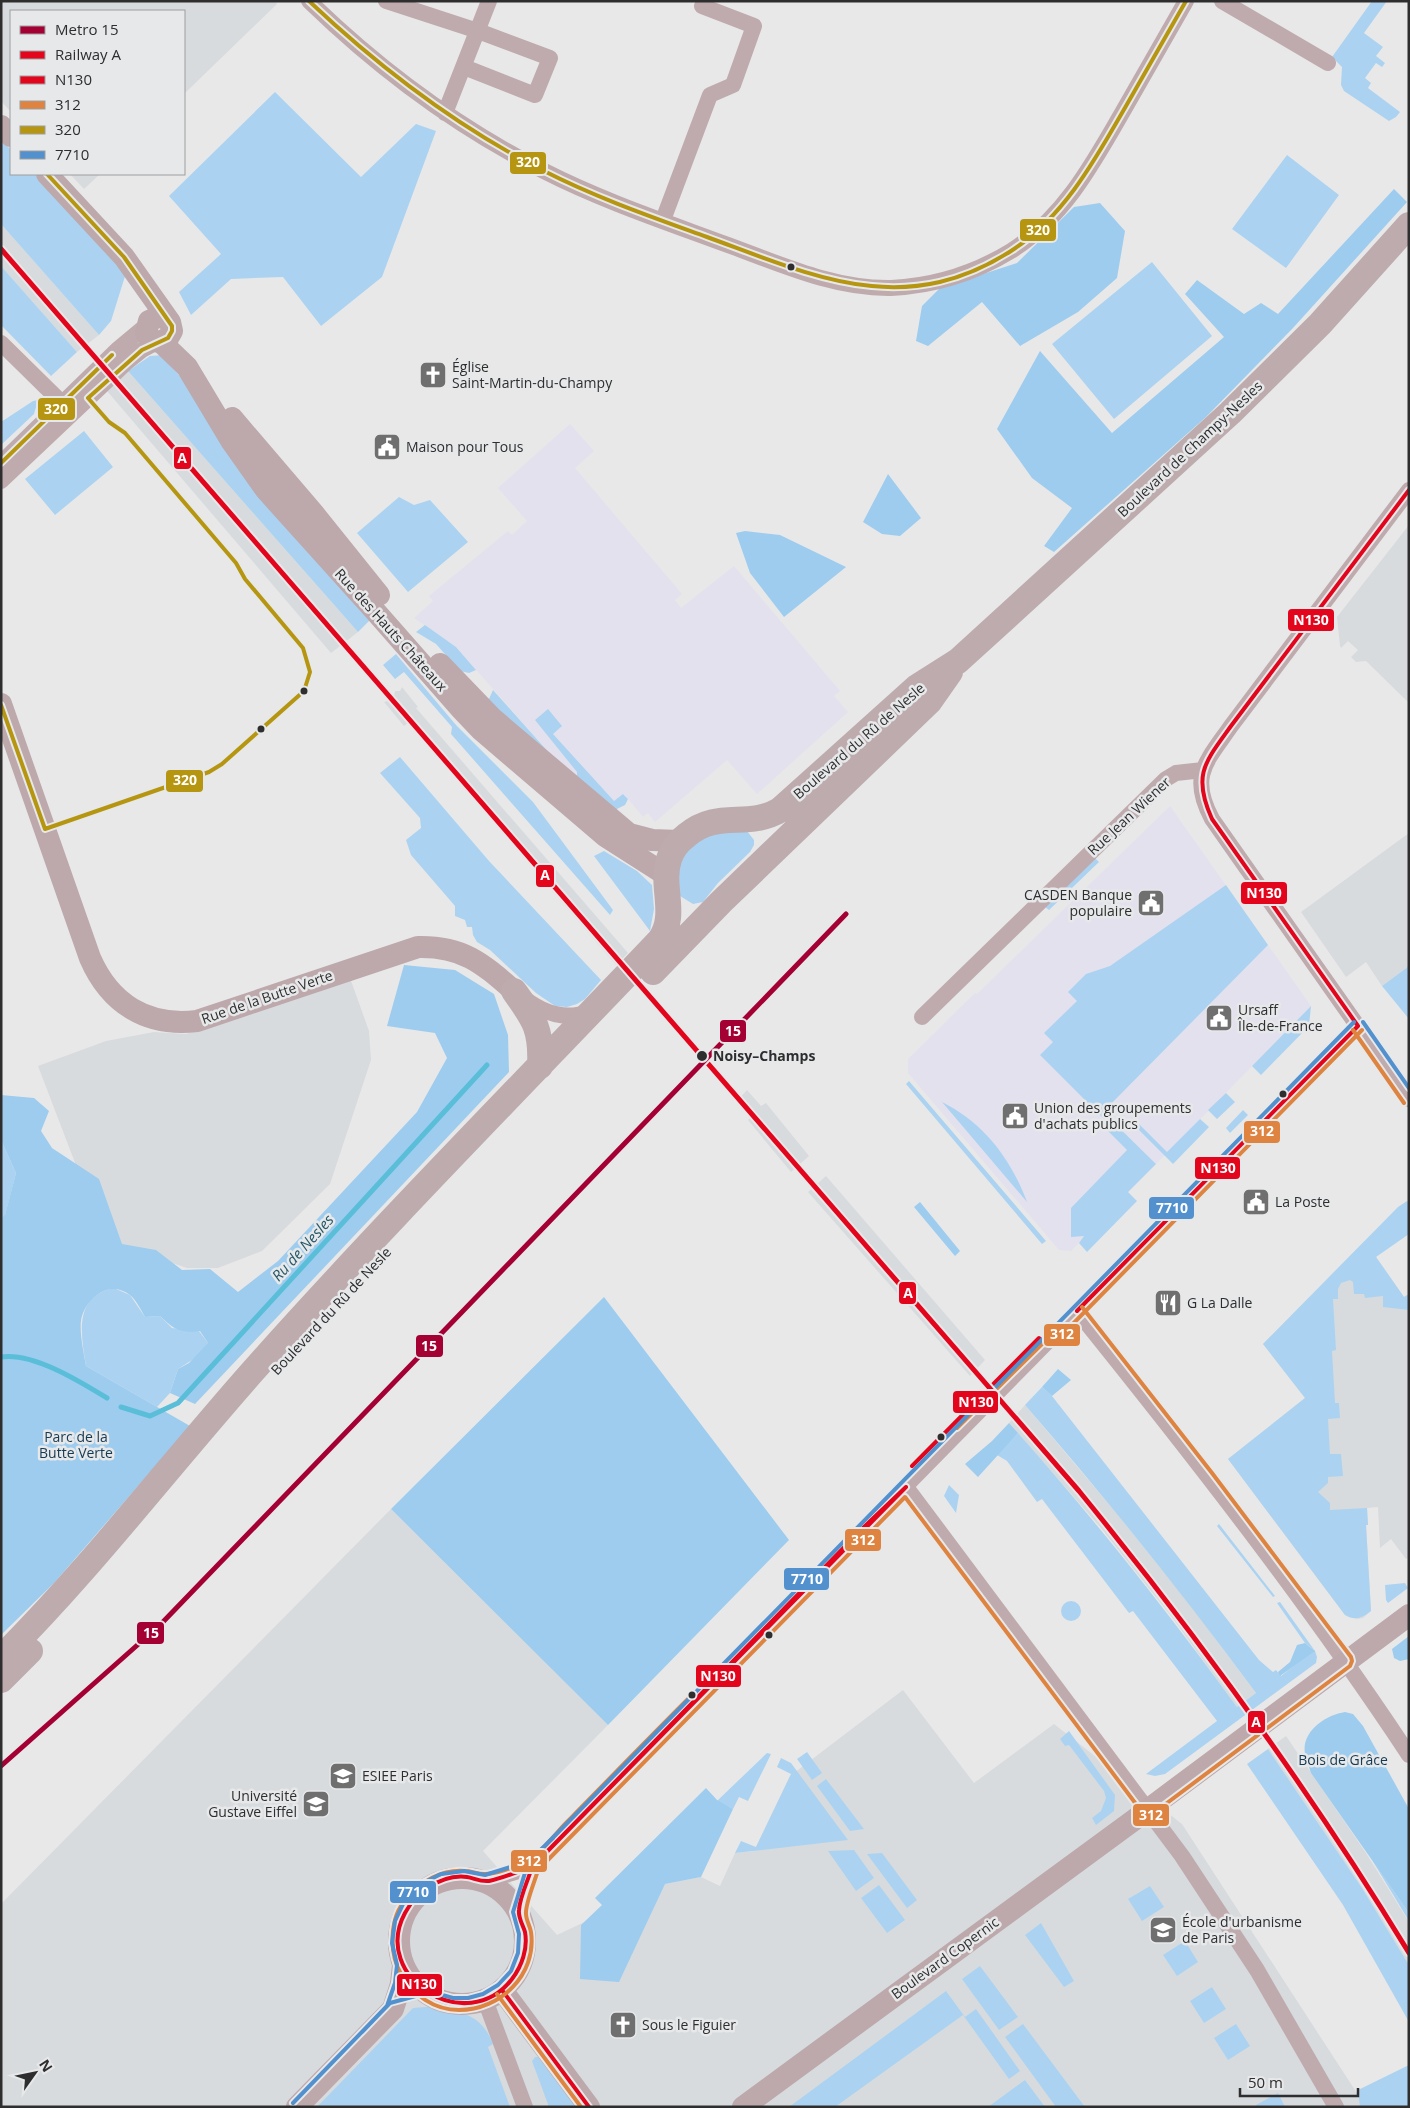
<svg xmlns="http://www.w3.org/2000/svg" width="1410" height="2108" font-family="'Open Sans',sans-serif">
<rect width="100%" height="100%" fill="#e8e8e8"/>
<path fill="#e3e1ed" d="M570,424L594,451L575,468L682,594L675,600L681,608L734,566L840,691L834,696L848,712L757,794L727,760L655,822L648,813L643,817L624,794L608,807L560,765L456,647L414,618L433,601L429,596L508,531L512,535L527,521L498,488Z
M1170,806L1311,1006L1071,1251L1059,1250L908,1073V1059L975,993L977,994Z"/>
<path fill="#d7dbde" d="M1,1H275L277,4L184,94V11H11V112L1,101Z
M70,174H100L84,189Z
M1,224L99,335L77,352L1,266Z
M128,371L358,632L331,653L107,391Z
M1409,525V703L1366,661L1356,662L1351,657L1358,650L1348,641L1341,648L1340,646L1337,617Z
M402,687L418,707L416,708L628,953L616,965L408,723L404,726L384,702L388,701L389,696H394L395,691H400Z
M1409,833V966L1382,986L1366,962L1346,977L1301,912Z
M350,978L369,1031L371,1060L330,1184L262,1251L218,1268H187L116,1244L77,1168L38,1066L106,1041L154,1032L186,1034Z
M747,1090L761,1106L766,1103L809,1156L791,1172L748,1120L750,1118L736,1102Z
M826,1176L985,1360L970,1376L808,1192Z
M1365,1241L1404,1297L1409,1294V1558L1406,1559L1391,1539L1380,1548L1378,1507L1367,1508L1368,1525H1366L1371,1611L1363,1618L1357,1619L1345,1615L1228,1459L1305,1398L1263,1344Z
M1025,1405L1118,1515L1191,1606L1256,1693L1237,1707L1174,1620L1101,1528L1009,1423Z
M391,1509L608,1725L483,1851L557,1935L665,1884L701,1877L720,1886L735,1853L754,1851L790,1776L903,1690L974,1783L1054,1724L1182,1824L1366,2107H1V1904Z
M1286,1736L1366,1853L1409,1922V1965L1362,1888L1268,1749Z"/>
<path fill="#abd3f1" d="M1372,1H1387L1364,33L1383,47L1376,56L1385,63L1382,67L1376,63L1365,78L1371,83L1368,88L1400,112L1396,117L1389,121L1344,91L1341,85L1342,67L1332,57Z
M275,92L361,177L416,124L436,131L382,277L321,326L283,277L231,279L191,315L179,292L221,254L169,196Z
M1,139L11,150V174H35L105,245L126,273L111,321L99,335L1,224Z
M1287,155L1339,195L1286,268L1232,229Z
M1152,262L1212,336L1114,419L1052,344Z
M1,266L77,352L51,376L1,325Z
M163,355L372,618L358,632L128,371L150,356Z
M38,400L34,414L1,445V422L33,401Z
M84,431L113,467L55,515L25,479Z
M399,497L414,505L430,500L468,542L408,592L357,533Z
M425,625L456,647L476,670L469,673L460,671L436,644L416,632Z
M396,654L456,725L533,802L613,910L610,915L451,734L452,727L404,672L395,679L383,665Z
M493,690L560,765L488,701Z
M548,709L562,726L553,734L614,801L623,794L628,799L625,805L615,810L577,780V772L535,720Z
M400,757L489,861L601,980L585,999L577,1004L567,1007L555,1006L536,993L490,950L477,942L473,935L472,927H467L465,920L455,916V906L411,855L406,840L421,828L420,818L380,773Z
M747,831L754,840V845L750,852L718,883L703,902L693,904L680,896L675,868L700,835Z
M604,851L637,871L652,885L654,909L650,931L594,856Z
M1095,858L1099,862L1049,910L1045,907Z
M1226,885L1268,945L1103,1112L1156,1164L1128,1192L1137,1201L1087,1252L1079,1243L1084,1236L1071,1237V1208L1127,1150L1106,1129L1110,1125L1040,1055L1053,1042L1044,1033L1077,1001L1068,992L1086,974L1110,966Z
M1409,966V1019L1382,986Z
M1311,1006L1309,1026L1261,1075L1252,1066Z
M909,1081L1046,1241L1042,1244L906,1084Z
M1226,1093L1235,1102L1217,1119L1208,1110Z
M942,1102C984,1123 1011,1159 1027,1202Z
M1243,1110L1248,1115L1230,1133L1226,1128Z
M1134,1119L1167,1152L1200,1119L1209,1127L1173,1164L1131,1122Z
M1,1140L16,1173L5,1216L1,1218Z
M1407,1201L1409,1203V1234L1376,1257L1404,1297L1409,1294V1310L1383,1307V1296L1365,1298L1364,1294H1354L1353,1282L1350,1280L1341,1283L1338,1289V1299H1333L1336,1350L1332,1351L1335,1403H1339L1340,1418L1328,1419L1330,1454H1341L1343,1476L1328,1477V1483L1318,1492L1330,1503V1510L1367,1508L1368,1525H1366L1371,1611C1362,1618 1355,1621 1345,1615L1228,1459L1305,1398L1263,1344L1398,1207Z
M114,1288L130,1295L145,1317L160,1316L172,1328L199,1331L208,1343L206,1351L178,1369L170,1393L157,1407L86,1366C81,1335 73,1296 114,1288Z
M1042,1387L1052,1396L1259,1660L1273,1672L1276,1670L1281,1676L1314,1650L1305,1643L1277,1603L1280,1602L1315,1651L1317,1657L1316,1663L1165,1774L1155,1776L1146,1774L1217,1721L1133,1611L1129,1613L1042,1499L1037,1502L1007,1461L997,1455L1018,1433C1096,1521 1168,1612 1237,1707L1256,1693C1183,1594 1106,1498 1025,1405Z
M949,1485L959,1495L956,1513L944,1496Z
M1219,1524L1275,1596L1273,1597L1217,1526Z
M1405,1583L1408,1588L1388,1603L1386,1600L1385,1585Z
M1061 1611a10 10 0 1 1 20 0a10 10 0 1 1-20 0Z
M1069,1731L1115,1795L1114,1811L1096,1825L1092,1818L1101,1811L1106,1798L1104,1791L1069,1745L1065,1746L1060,1739Z
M1268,1749L1362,1888L1409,1965V2022L1343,1905L1247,1764Z
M807,1752L822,1773L812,1780L797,1759Z
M767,1753L771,1754L748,1801L739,1797L733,1809L717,1801Z
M781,1758L791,1763L848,1840L735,1853L741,1841L756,1847L791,1774L777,1767Z
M826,1779L864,1829L850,1831L817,1786Z
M854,1850L874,1878L856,1891L828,1851Z
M882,1853L917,1900L907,1908L867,1854Z
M1372,1860L1409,1913V1921Z
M879,1885L905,1920L887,1933L861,1898Z
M1150,1886L1164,1907L1142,1921L1128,1899Z
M1041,1923L1074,1981L1064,1987L1025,1935Z
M1185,1941L1198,1962L1177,1976L1163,1955Z
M980,1966L1018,2017L999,2030L962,1979Z
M1212,1987L1226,2009L1204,2023L1190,2001Z
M946,1991L965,2017L976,2009L1020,2071L1009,2079L963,2015L835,2107H789Z
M437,2006C464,2013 482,2015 493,2044L488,2047L510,2107H317L413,2008Z
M1023,2024L1085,2107H1056L1005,2037Z
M1236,2024L1250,2046L1228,2060L1214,2038Z
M535,2057H538L576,2107H549L532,2061Z
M1409,2065V2107H1360L1358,2090Z
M1025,2080L1045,2107H988Z
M1278,2093L1285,2107H1257L1256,2105Z"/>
<path fill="#9dccef" d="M1394,189L1407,202L1293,328L1206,417L1054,552L1044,546L1072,508L1032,478L997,429L1040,351L1112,433L1224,337L1185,294L1197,280L1244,314L1261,303L1278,314Z
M1100,203L1125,231L1117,278L1078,312L1020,346L982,302L928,346L916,341L922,306L940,288L1017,263L1074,207Z
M888,474L921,518L900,536L882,534L863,522Z
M745,531L780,535L846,567L784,617L750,573L736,533Z
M404,965L455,970L494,994L508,1035L509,1072L195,1404L170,1393L178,1369L189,1363L208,1343L200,1331C180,1334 174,1329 160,1316L145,1317C141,1310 136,1300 130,1295C110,1280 89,1296 82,1316C78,1328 84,1354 86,1366L190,1426L54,1583L1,1635V1218L5,1215L16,1173L1,1140V1095L34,1098L49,1111L41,1131L52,1148L99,1179L122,1244L156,1250L182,1270L210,1269L238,1292L278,1261L417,1112L447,1058L435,1033L387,1026Z
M920,1202L960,1251L955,1256L914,1207Z
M604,1297L789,1540L608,1725L391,1509Z
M1058,1369L1071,1380L1052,1396L1042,1387Z
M1009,1423L1018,1433L978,1477L965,1464L992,1441Z
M1409,1636V1659L1400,1661L1394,1658L1392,1649Z
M1305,1643L1315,1651L1280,1676L1278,1672L1290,1662L1297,1645Z
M1345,1712L1353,1714L1363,1726L1409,1809V1913L1311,1773C1309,1767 1306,1760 1305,1754C1301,1731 1326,1715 1345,1712Z
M706,1788L717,1800L733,1809L701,1877L665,1884L619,1982L580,1979L581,1925L602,1905L595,1898Z"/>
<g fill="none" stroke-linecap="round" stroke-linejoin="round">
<path stroke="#5abed9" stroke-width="5" d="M1,1357C33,1352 81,1382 107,1398
M121,1407L150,1416L178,1403L487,1065"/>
<path stroke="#bfabae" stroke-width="16" d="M309,1C379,69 457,127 544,171C603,201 666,222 728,245C780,264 834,289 891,288C933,286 975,273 1011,251C1065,217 1095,160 1126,106C1146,71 1166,36 1186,1
M386,1L478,31L550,58L535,95L464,67
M1222,1L1328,63
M445,113L489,1
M663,220L710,95L733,85L754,26L702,6
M1,343L63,404
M1,463L117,350L147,325
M1,481L127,362L142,350L157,342
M1409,490L1231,726C1206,762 1189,776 1212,819L1409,1099
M525,999C545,1014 567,1021 590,1011
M922,1017L1166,779L1176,773L1203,770
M1077,1311C1193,1455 1307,1601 1409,1755
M906,1487L1182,1856L1257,1970L1336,2107
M485,1881L532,1867
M519,1913L532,1867C807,1586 1082,1306 1358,1026
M485,2000L525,2107"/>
<path stroke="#bda8ac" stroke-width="22" d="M1,126L11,136
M47,174L124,257L170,322L172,331L168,338L159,342L150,339L146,333L149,321L160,316L167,319
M161,342L187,367L232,442L266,490L375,611L462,710L481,730L605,836L666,875
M232,418L314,514L379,595
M440,664L492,718L629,834L652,840L679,841
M1,704L90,958C110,1004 147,1027 197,1021L418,947C463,946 482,963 514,991
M399 1941a63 63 0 1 1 126 0a63 63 0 1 1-126 0Z
M502,1990L589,2107
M297,2107L393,2009L401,1984L403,1965
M743,2107L1134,1820L1409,1615"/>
<path stroke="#bdabae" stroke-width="26" d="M653,972L721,902L929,702L950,672
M514,991C534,1019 542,1029 540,1066
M1,1658C91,1568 168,1467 253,1371C384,1224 524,1083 660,940C678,914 660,887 669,859C672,849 679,841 687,835C718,809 747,829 780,810L917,687L958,661L1230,413L1320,324L1409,225
M1,1680L30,1651"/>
<g stroke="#e7e8e9" stroke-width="8">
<path id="bus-1" d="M1358,1026L1212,819C1192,775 1205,762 1231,726L1409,490
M1077,1311L1358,1026
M912,1466L1039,1338
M912,1466L1039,1338
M532,1867C528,1881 520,1896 519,1910C518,1918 523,1925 525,1932C528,1948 522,1966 512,1979C467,2038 370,1978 405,1913C411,1903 417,1893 427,1888C438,1881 453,1875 467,1877C474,1878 480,1882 489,1881C504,1878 518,1871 532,1867Z
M532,1867L864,1527L906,1487
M532,1867L906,1487
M502,1990L589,2107"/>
</g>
<g stroke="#e7e8e9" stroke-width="8">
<path id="bus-2" d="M1353,1030L1404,1103
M957,1428L1042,1344L1059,1338L1362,1030
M692,1695C650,1737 609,1779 567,1822C558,1831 537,1857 527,1862C519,1866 492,1875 484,1874C477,1874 471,1871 465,1871C442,1869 420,1882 406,1899C389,1918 389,1953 401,1974C413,1995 434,2010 459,2010C500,2010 537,1975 531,1932C530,1926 526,1920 526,1914C525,1904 535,1881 538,1870L905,1497L1145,1816L1151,1815L1350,1666L1352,1661L1351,1657L1212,1473L1082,1307
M497,1994L581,2107"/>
</g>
<g stroke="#e7e8e9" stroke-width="8">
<path id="bus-3" d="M309,1C380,68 457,127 544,171C597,198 652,217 707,237C814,276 903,320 1011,251C1064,217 1095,160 1126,106C1146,71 1166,36 1186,1
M1,463L112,355
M1,705L45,829L209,772L222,764L304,691L310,672L303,648L245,579L236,563L125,433L109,422L88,398L142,350L168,338L172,331V326L124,257L47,174"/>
</g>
<g stroke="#e7e8e9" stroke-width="8">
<path id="bus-4" d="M1363,1022L1409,1088
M362,2032L387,2006L395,1983L397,1965L392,1943L395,1921L405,1900L421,1884L441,1874L464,1871L485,1875L529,1861L553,1838
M293,2103L390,2003L423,1994L435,1993L453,1998H468L483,1994L498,1985L511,1971L518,1953L519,1934L513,1912L528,1863L1354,1022"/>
</g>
<use href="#bus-1" stroke="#e3051c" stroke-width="4"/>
<use href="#bus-2" stroke="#de8440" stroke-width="4"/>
<use href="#bus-3" stroke="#b69610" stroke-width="4"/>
<use href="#bus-4" stroke="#5291ce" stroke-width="4"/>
<g stroke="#e7e8e9" stroke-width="9">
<path id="rail-1" d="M1,249L1079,1491C1199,1638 1310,1790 1409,1953"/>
</g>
<use href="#rail-1" stroke="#e3051c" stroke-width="5"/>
<g stroke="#e7e8e9" stroke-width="9">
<path id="metro-1" d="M1,1766L160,1625L846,914"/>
</g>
<use href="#metro-1" stroke="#a50034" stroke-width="5"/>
</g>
<defs>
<g id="church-square" transform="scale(1.4375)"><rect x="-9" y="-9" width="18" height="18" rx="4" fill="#6f6f70" stroke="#e7e8e9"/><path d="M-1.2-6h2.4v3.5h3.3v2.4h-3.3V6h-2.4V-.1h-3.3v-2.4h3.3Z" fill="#fff"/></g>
<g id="civic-square" transform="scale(1.4375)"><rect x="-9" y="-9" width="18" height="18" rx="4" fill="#6f6f70" stroke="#e7e8e9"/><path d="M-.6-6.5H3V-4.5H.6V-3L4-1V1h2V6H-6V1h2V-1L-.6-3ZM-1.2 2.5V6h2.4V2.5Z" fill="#fff"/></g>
<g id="restaurant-square" transform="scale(1.4375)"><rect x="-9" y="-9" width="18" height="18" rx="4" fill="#6f6f70" stroke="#e7e8e9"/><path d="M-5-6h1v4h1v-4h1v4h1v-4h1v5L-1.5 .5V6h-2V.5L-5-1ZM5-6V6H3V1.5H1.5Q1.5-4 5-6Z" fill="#fff"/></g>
<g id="university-square" transform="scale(1.4375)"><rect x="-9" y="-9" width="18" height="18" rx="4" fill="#6f6f70" stroke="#e7e8e9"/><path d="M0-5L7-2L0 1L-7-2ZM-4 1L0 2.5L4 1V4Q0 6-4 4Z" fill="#fff"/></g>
</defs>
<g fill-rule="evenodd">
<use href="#church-square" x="433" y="375"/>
<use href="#civic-square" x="387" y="447"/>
<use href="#civic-square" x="1151" y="903"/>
<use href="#civic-square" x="1219" y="1018"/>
<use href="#civic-square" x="1015" y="1116"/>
<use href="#civic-square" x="1256" y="1202"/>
<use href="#restaurant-square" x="1168" y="1303"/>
<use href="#university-square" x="343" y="1776"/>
<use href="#university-square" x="316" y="1804"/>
<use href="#university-square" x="1163" y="1930"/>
<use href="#church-square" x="623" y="2025"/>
</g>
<g fill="#2e2e2f" stroke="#e7e8e9" stroke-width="2">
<circle cx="791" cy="267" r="4.5"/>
<circle cx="304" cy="691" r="4.5"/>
<circle cx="261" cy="729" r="4.5"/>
<circle cx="702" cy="1056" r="6"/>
<circle cx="1283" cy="1094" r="4.5"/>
<circle cx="941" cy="1437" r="4.5"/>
<circle cx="769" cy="1635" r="4.5"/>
<circle cx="692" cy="1695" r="4.5"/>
</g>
<g text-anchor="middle" stroke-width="5" stroke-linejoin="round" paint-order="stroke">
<g font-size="14" fill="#2e2e2f" stroke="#e7e8e9" text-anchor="start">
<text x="452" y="372">Église<tspan x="452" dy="16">Saint-Martin-du-Champy</tspan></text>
<text x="406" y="452">Maison pour Tous</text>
<text x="1132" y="900" text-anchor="end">CASDEN Banque<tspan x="1132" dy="16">populaire</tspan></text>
<text x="1238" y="1015">Ursaff<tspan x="1238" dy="16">Île-de-France</tspan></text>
<text x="1034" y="1113">Union des groupements<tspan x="1034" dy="16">d'achats publics</tspan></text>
<text x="1275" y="1207">La Poste</text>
<text x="1187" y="1308">G La Dalle</text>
<text x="362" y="1781">ESIEE Paris</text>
<text x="297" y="1801" text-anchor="end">Université<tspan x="297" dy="16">Gustave Eiffel</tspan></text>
<text x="1182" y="1927">École d'urbanisme<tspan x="1182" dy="16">de Paris</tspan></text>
<text x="642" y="2030">Sous le Figuier</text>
</g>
<g font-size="14" fill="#2e2e2f" stroke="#e7e8e9">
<text transform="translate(1190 449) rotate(-43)" y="5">Boulevard de Champy-Nesles</text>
<text transform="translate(391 630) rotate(48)" y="5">Rue des Hauts Châteaux</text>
<text transform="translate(859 741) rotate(-41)" y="5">Boulevard du Rû de Nesle</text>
<text transform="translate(1129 816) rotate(-43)" y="5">Rue Jean Wiener</text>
<text transform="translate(267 997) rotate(-19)" y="5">Rue de la Butte Verte</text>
<text transform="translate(331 1311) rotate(-47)" y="5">Boulevard du Rû de Nesle</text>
<text transform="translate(945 1958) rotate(-36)" y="5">Boulevard Copernic</text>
</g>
<g font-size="14" font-weight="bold" fill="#2e2e2f" stroke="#e7e8e9" text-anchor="start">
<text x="713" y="1061">Noisy–Champs</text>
</g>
<g font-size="14" fill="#153a53" stroke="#e7e8e9">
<text x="76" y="1442">Parc de la<tspan x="76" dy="16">Butte Verte</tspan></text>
<text x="1343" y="1765">Bois de Grâce</text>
</g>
<g font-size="15" font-style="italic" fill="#255969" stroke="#e7e8e9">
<text transform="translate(303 1248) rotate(-48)" y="5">Ru de Nesles</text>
</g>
</g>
<g stroke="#e7e8e9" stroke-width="2">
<rect x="509" y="151" width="38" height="24" rx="5" fill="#b69610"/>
<rect x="1019" y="218" width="38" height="24" rx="5" fill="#b69610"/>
<rect x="37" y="397" width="39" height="24" rx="5" fill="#b69610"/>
<rect x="173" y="446" width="19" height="24" rx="5" fill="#e3051c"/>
<rect x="1287" y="608" width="48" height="24" rx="5" fill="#e3051c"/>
<rect x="165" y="769" width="39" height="24" rx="5" fill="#b69610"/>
<rect x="535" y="864" width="20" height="24" rx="5" fill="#e3051c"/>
<rect x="1240" y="881" width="48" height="24" rx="5" fill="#e3051c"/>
<rect x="719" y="1019" width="28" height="24" rx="5" fill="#a50034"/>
<rect x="1243" y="1120" width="38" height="24" rx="5" fill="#de8440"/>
<rect x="1194" y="1156" width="47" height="24" rx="5" fill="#e3051c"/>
<rect x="1148" y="1196" width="47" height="24" rx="5" fill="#5291ce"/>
<rect x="898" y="1281" width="19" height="24" rx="5" fill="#e3051c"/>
<rect x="1043" y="1323" width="38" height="24" rx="5" fill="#de8440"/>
<rect x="415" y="1334" width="29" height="24" rx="5" fill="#a50034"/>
<rect x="952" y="1390" width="47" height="24" rx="5" fill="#e3051c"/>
<rect x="844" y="1528" width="38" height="24" rx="5" fill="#de8440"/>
<rect x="783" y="1567" width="47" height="24" rx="5" fill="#5291ce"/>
<rect x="136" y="1621" width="29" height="24" rx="5" fill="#a50034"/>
<rect x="695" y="1664" width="47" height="24" rx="5" fill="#e3051c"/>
<rect x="1247" y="1710" width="19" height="24" rx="5" fill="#e3051c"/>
<rect x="1132" y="1803" width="38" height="24" rx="5" fill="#de8440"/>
<rect x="510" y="1849" width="38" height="24" rx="5" fill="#de8440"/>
<rect x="389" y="1880" width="48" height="24" rx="5" fill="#5291ce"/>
<rect x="396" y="1973" width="47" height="24" rx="5" fill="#e3051c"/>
</g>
<g font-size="14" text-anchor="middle" font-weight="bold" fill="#fff">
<text x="528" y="167">320</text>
<text x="1038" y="235">320</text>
<text x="56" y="414">320</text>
<text x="182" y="463">A</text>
<text x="1311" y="625">N130</text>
<text x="185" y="785">320</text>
<text x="545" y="880">A</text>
<text x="1264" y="898">N130</text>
<text x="733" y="1036">15</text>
<text x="1262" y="1136">312</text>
<text x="1218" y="1173">N130</text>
<text x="1172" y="1213">7710</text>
<text x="908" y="1298">A</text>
<text x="1062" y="1339">312</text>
<text x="429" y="1351">15</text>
<text x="976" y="1407">N130</text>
<text x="863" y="1545">312</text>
<text x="807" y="1584">7710</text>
<text x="151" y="1638">15</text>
<text x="718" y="1681">N130</text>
<text x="1256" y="1727">A</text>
<text x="1151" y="1820">312</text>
<text x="529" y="1866">312</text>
<text x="413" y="1897">7710</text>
<text x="419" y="1989">N130</text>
</g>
<rect width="1410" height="2108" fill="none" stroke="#2e2e2f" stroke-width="5"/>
<rect x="10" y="10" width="175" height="165" fill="#e7e8e9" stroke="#9d9e9f"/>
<rect x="20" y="26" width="25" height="8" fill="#a50034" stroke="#9d9e9f"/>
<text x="55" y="35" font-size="15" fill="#2e2e2f">Metro 15</text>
<rect x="20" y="51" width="25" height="8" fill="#e3051c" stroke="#9d9e9f"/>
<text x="55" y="60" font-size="15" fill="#2e2e2f">Railway A</text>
<rect x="20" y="76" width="25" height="8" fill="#e3051c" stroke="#9d9e9f"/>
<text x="55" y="85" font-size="15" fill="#2e2e2f">N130</text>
<rect x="20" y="101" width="25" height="8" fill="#de8440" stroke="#9d9e9f"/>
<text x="55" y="110" font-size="15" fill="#2e2e2f">312</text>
<rect x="20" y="126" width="25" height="8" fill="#b69610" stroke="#9d9e9f"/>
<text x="55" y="135" font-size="15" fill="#2e2e2f">320</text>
<rect x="20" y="151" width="25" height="8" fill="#5291ce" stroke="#9d9e9f"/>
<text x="55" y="160" font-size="15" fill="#2e2e2f">7710</text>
<g transform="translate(35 2073) rotate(57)" stroke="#e7e8e9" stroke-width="4" paint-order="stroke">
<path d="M0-4L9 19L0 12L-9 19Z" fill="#2e2e2f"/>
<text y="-8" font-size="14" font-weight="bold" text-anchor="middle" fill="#2e2e2f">N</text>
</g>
<path d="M1240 2088v8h118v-8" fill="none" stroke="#2e2e2f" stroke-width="2.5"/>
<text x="1248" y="2088" font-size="15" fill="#2e2e2f" stroke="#e7e8e9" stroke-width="4" paint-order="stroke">50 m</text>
</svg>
